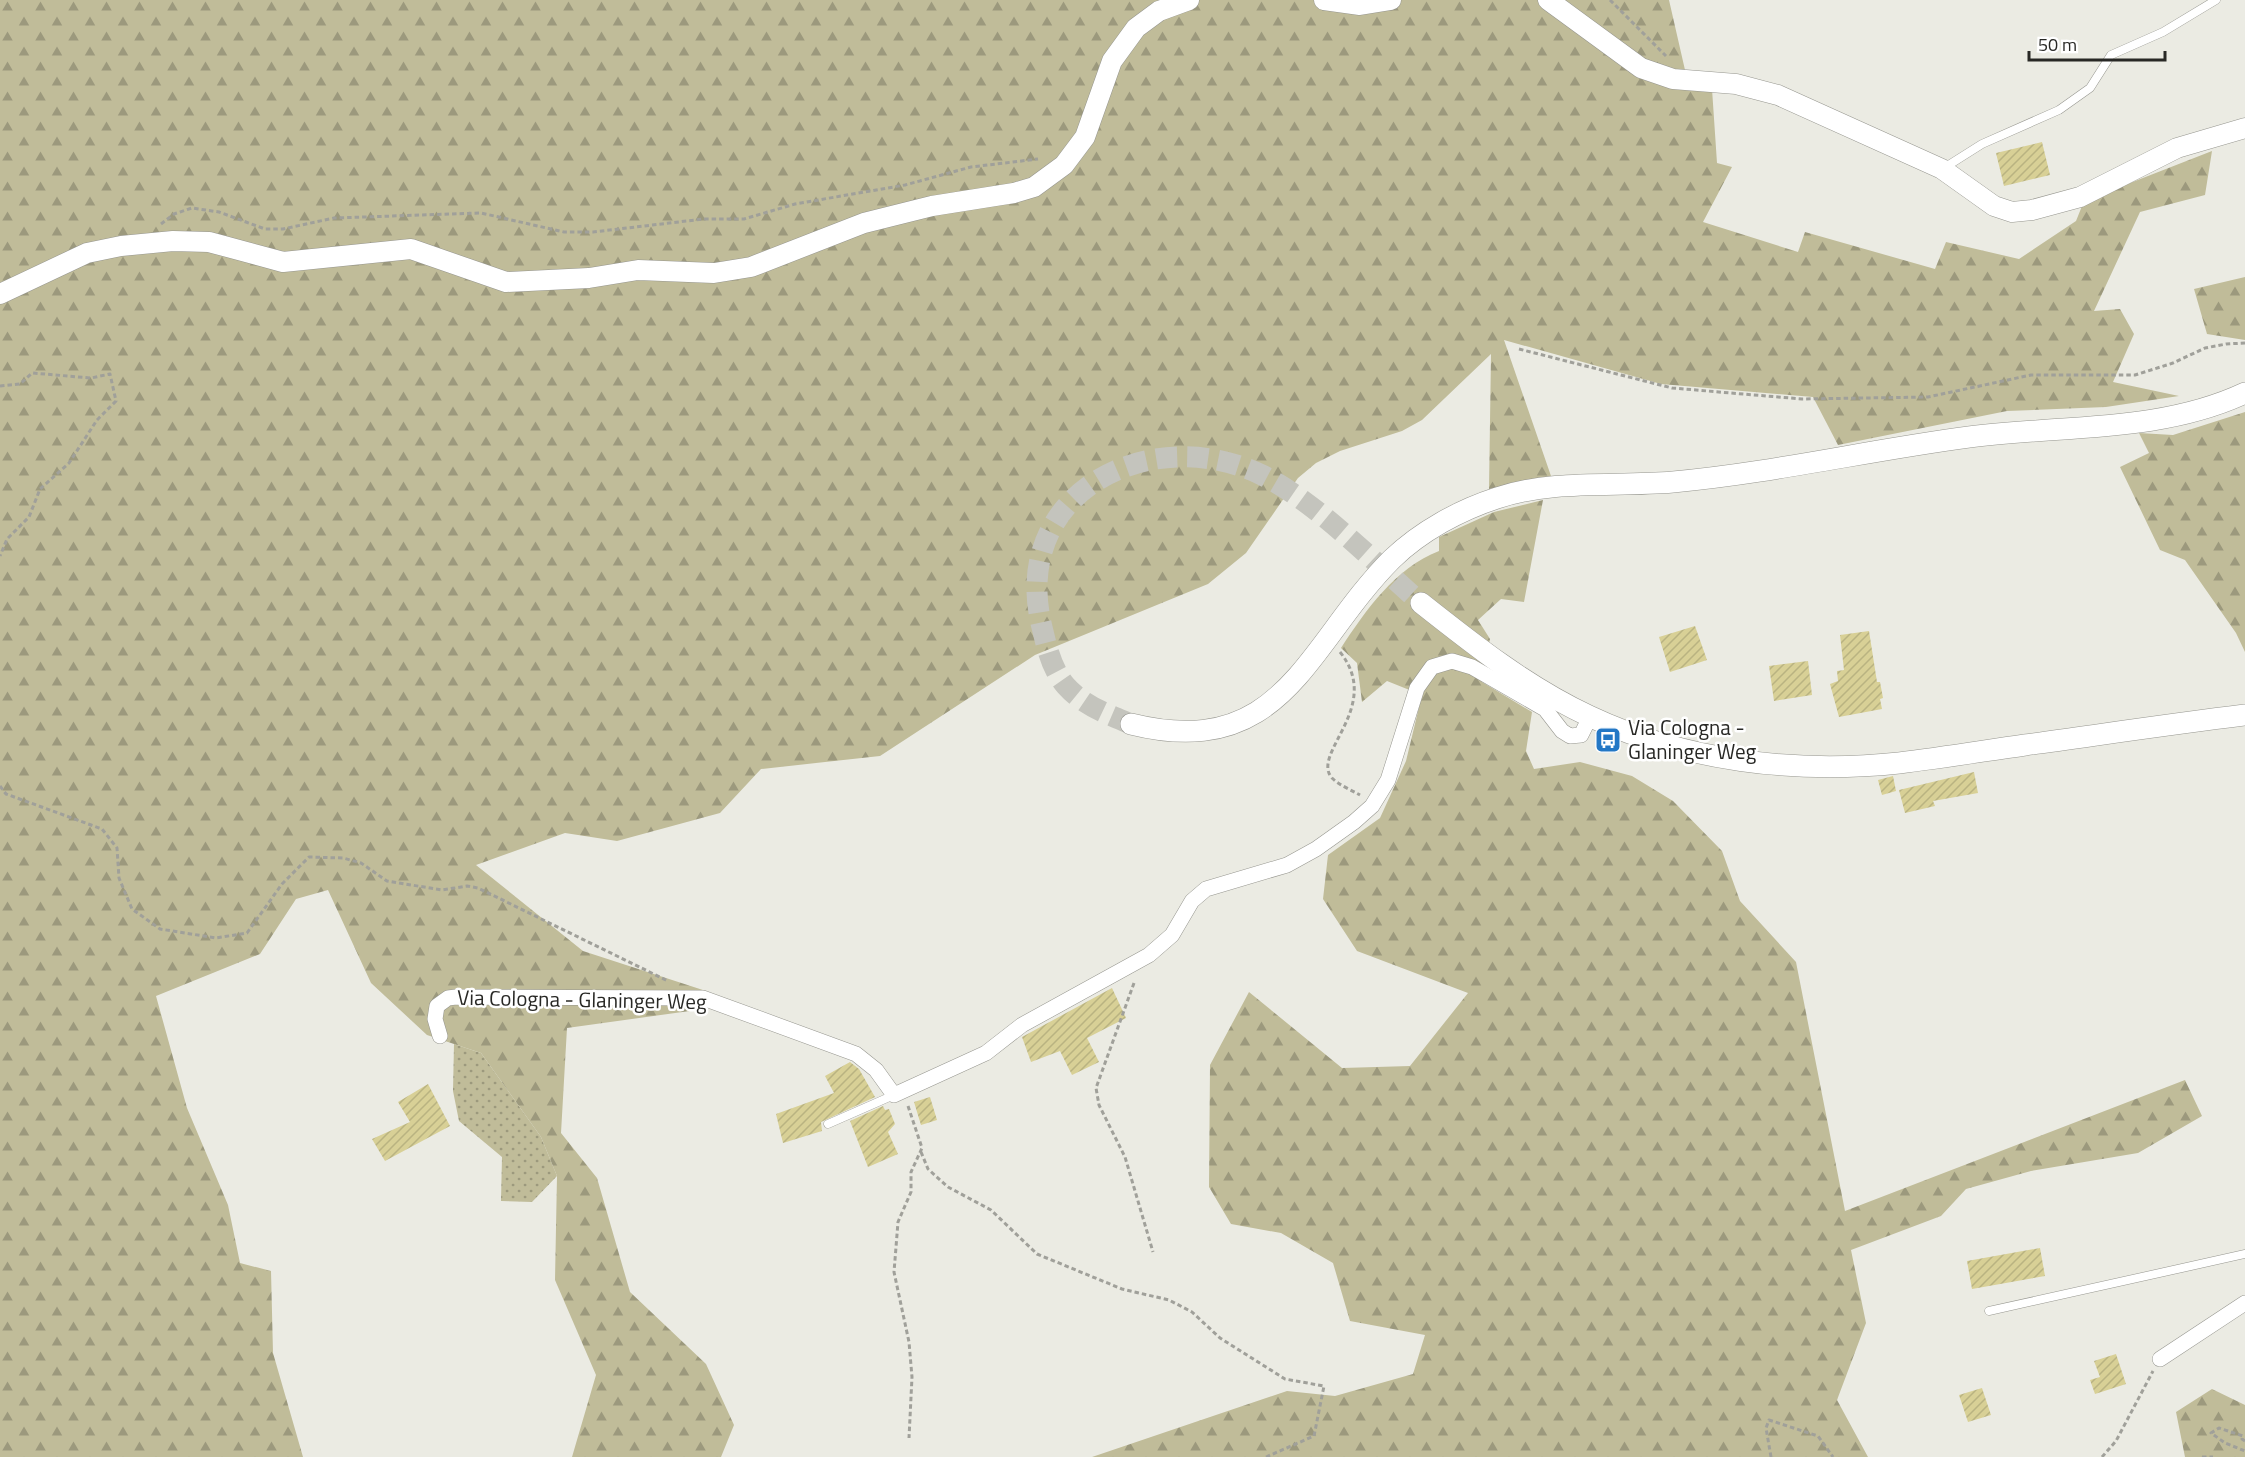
<svg xmlns="http://www.w3.org/2000/svg" width="2245" height="1457" font-family="'Titillium Web',sans-serif">
<style>
.grass{fill:url(#grass-dots)}
.forest{fill:url(#forest-firs)}
.building{fill:url(#building-hatch)}
.lines{fill:none;stroke-linecap:round;stroke-linejoin:round}
.secondary-tunnel{stroke:#c4c4bd;stroke-width:21;stroke-dasharray:21 10;stroke-linecap:butt}
.service-casing{stroke:#96968f;stroke-width:9}
.minor-casing{stroke:#96968f;stroke-width:16}
.tertiary-casing{stroke:#96968f;stroke-width:21}
.secondary-casing{stroke:#96968f;stroke-width:22}
.path{stroke:#a0a09a;stroke-width:3;stroke-dasharray:4.5 3;stroke-linecap:butt}
.service{stroke:#fff;stroke-width:8}
.minor{stroke:#fff;stroke-width:15}
.tertiary{stroke:#fff;stroke-width:20}
.secondary{stroke:#fff;stroke-width:21}
.labels{text-anchor:middle;stroke-width:5;stroke-linejoin:round;paint-order:stroke}
.poi-label{font-size:21px;fill:#282825;stroke:#fff;text-anchor:start}
.street-label{font-size:21px;fill:#282825;stroke:#fff}
</style>
<defs>
<pattern id="grass-dots" width="8" height="8" patternUnits="userSpaceOnUse" patternTransform="scale(1.5)"><rect width="8" height="8" fill="#c0bc99"/><path d="M2 2h.1M6 6h.1" fill="none" stroke="#9c997d" stroke-width="1.8" stroke-linecap="round"/></pattern>
<pattern id="forest-firs" width="22" height="20" patternUnits="userSpaceOnUse" patternTransform="scale(1.5)"><rect width="22" height="20" fill="#c0bc99"/><path d="M5 1l3.5 6h-7zM16 11l3.5 6h-7z" fill="#9c997d"/></pattern>
<pattern id="building-hatch" width="6" height="6" patternUnits="userSpaceOnUse" patternTransform="scale(1.5)"><rect width="6" height="6" fill="#d8d096"/><path d="M-1 1l2-2M0 6l6-6M5 7l2-2" fill="none" stroke="#b9b381"/></pattern>
</defs>
<rect width="100%" height="100%" fill="#ebebe3"/>
<path class="grass" d="M454 1044 481 1053 541 1137 557 1176 532 1202 501 1201 502 1157 459 1121 453 1091Z"/>
<path class="forest" d="M0 0H1669L1685 70 1711 74 1717 163 1732 167 1703 222 1798 252 1805 232 1935 269 1946 242 2019 259 2076 221 2084 201 2212 151 2205 195 2140 212 2094 311 2120 309 2134 334 2113 382 2179 396 2106 407 2007 411 1838 445 1813 397 1661 384 1504 340 1551 476 1489 489 1491 354 1422 420 1402 431 1340 451 1316 463 1298 478 1246 553 1208 584 1035 655 880 756 761 769 720 813 617 841 565 833 476 865 583 951 706 991 704 1009 567 1028 561 1133 597 1178 630 1292 706 1364 734 1425 721 1457H572L596 1375 555 1280 557 1176 541 1137 481 1053 427 1035 371 983 328 890 296 899 260 954 156 996 187 1108 228 1205 240 1263 271 1271 273 1353 303 1457H0Z
M2245 277V340L2207 334 2194 289Z
M2245 412V652L2236 633 2185 560 2160 550 2120 467 2149 453 2139 433 2173 435Z
M1543 500 1524 602 1501 599 1478 620 1490 639 1482 682 1532 712 1526 751 1534 769 1580 762 1632 776 1673 801 1722 851 1740 901 1796 962 1845 1211 2185 1080 2202 1116 2138 1153 2031 1171 1966 1189 1941 1216 1851 1250 1866 1323 1837 1400 1868 1457H1092L1287 1391 1335 1396 1413 1374 1425 1335 1350 1321 1333 1263 1281 1233 1231 1224 1209 1187 1210 1065 1249 992 1342 1068 1410 1066 1468 993 1357 951 1323 899 1328 855 1380 818 1406 761 1422 695 1387 681 1362 702 1357 663 1341 648C1366 610 1395 568 1439 551V537L1494 512Z
M2212 1389 2245 1405V1457H2185L2176 1412Z"/>
<path class="building" d="M2042 142 2050 175 2004 186 1996 153Z
M1695 626 1707 660 1670 672 1659 637Z
M1869 631 1877 682H1880L1883 698 1880 699 1882 709 1839 717 1830 684 1838 681 1837 671 1844 670 1840 635Z
M1808 661 1812 695 1774 701 1769 666Z
M1974 772 1978 793 1933 801 1935 806 1905 813 1899 790Z
M1893 776 1896 791 1882 795 1878 780Z
M1112 988 1126 1018 1087 1038 1099 1062 1072 1075 1060 1051 1031 1062 1022 1037Z
M850 1062 859 1069 875 1097 821 1122 822 1131 783 1143 776 1114 834 1093 825 1076Z
M428 1084 450 1126 385 1161 372 1139 410 1122 398 1102Z
M930 1097 937 1120 921 1125 914 1102Z
M883 1106 885 1110 889 1109 895 1124 888 1132 898 1154 868 1167 850 1121Z
M2040 1248 2045 1276 1972 1289 1967 1261Z
M2116 1354 2126 1384 2095 1394 2090 1380 2100 1377 2094 1361Z
M1982 1388 1991 1415 1968 1422 1959 1395Z"/>
<g class="lines">
<path class="secondary-tunnel" d="M1131 724C1107 714 1084 706 1066 686 1051 669 1046 644 1041 623 1011 489 1154 422 1262 475 1315 501 1375 563 1421 603"/>
<g class="service-casing">
<path id="service" d="M1944 168 1982 144 2059 110 2090 88 2111 55 2163 32 2216 0
M828 1124 894 1095
M1989 1311 2245 1254"/>
</g>
<g class="minor-casing">
<path id="minor" d="M440 1036 435 1019 437 1006 448 998 456 997 703 998 856 1054 876 1070 894 1095 986 1053 1022 1025 1149 955 1172 935 1192 901 1206 889 1287 865 1316 849 1354 822 1372 806 1388 780 1417 688 1432 667 1452 661 1472 667 1545 709 1562 731 1570 736 1581 735 1590 717
M2160 1359 2245 1303"/>
</g>
<g class="tertiary-casing">
<path id="tertiary" d="M1324 0 1360 5 1391 0
M1548 0 1641 68 1673 79 1736 84 1778 95 1942 169 1994 206 2012 212 2032 210 2080 197 2177 148 2245 128
M0 294 87 253 121 246 173 241 209 242 283 262 411 249 506 282 589 278 638 270 714 273 751 267 864 223 932 206 1014 193 1034 187 1064 165 1085 137 1112 61 1136 28 1159 11 1189 0"/>
</g>
<g class="secondary-casing">
<path id="secondary" d="M1421 603C1474 645 1527 687 1589 716 1684 761 1796 774 1899 763 1941 758 1983 751 2025 745 2098 735 2172 724 2245 715
M1131 724C1284 762 1306 645 1392 559 1421 531 1460 510 1497 498 1554 479 1614 487 1673 482 1772 473 1870 450 1969 437 2060 425 2160 433 2245 393"/>
</g>
<path class="path" d="M1610 0 1666 56
M161 224 174 214 192 208 219 212 265 229H283L334 218 481 213 564 232H593L704 219H744L795 204 905 185 971 167 1038 159
M1519 349 1672 388 1802 399 1928 397 2031 375H2135L2173 363 2205 348 2226 344 2245 343
M0 386 20 384 32 373 91 378 110 374 116 401 97 420 69 463 40 489 29 517 7 539 0 556
M1340 652C1384 707 1310 753 1332 778 1339 785 1351 790 1360 795
M0 786 6 794 102 829 117 848 119 878 132 909 160 929 216 938 247 933 282 884 309 857 343 858 361 863 387 881 442 890 467 886 478 888 668 981
M1134 983 1096 1088 1099 1105 1125 1157 1153 1252
M908 1106 922 1148 911 1172V1192L898 1222 894 1272 909 1342 912 1377 909 1438
M921 1152 928 1169 948 1187 991 1210 1037 1254 1122 1289 1169 1300 1192 1312 1220 1338 1285 1379 1324 1386 1314 1436 1266 1457
M2245 1441 2242 1439 2243 1436 2219 1428 2211 1433 2225 1443 2245 1451
M1771 1457 1766 1428 1769 1420 1818 1436 1833 1457
M2102 1457 2116 1441 2153 1371
M2202 1457H2213"/>
<use href="#service" class="service"/>
<use href="#minor" class="minor"/>
<use href="#tertiary" class="tertiary"/>
<use href="#secondary" class="secondary"/>
</g>
<defs>
<g id="bus-square" transform="scale(1.35)"><rect x="-9" y="-9" width="18" height="18" rx="4" fill="#2377c5" stroke="#fff"/><path d="M-5-6H5V4H4V6H2V4H-2V6H-4V4H-5ZM-3.5-4V0h7V-4ZM-3.5 1.2v1.5H-2V1.2ZM2 1.2v1.5H3.5V1.2Z" fill="#fff"/></g>
</defs>
<g fill-rule="evenodd">
<use href="#bus-square" x="1608" y="740"/>
</g>
<g class="labels">
<g class="poi-label">
<text x="1628" y="735">Via Cologna -<tspan x="1628" dy="24">Glaninger Weg</tspan></text>
</g>
<g class="street-label">
<text transform="translate(582 1000) rotate(1)" y="7">Via Cologna - Glaninger Weg</text>
</g>
</g>
<path d="M2029 51v9h136v-9" fill="none" stroke="#282825" stroke-width="3"/>
<text x="2038" y="51" font-size="18" fill="#282825" stroke="#ffffff" stroke-width="4.5" paint-order="stroke">50 m</text>
</svg>
